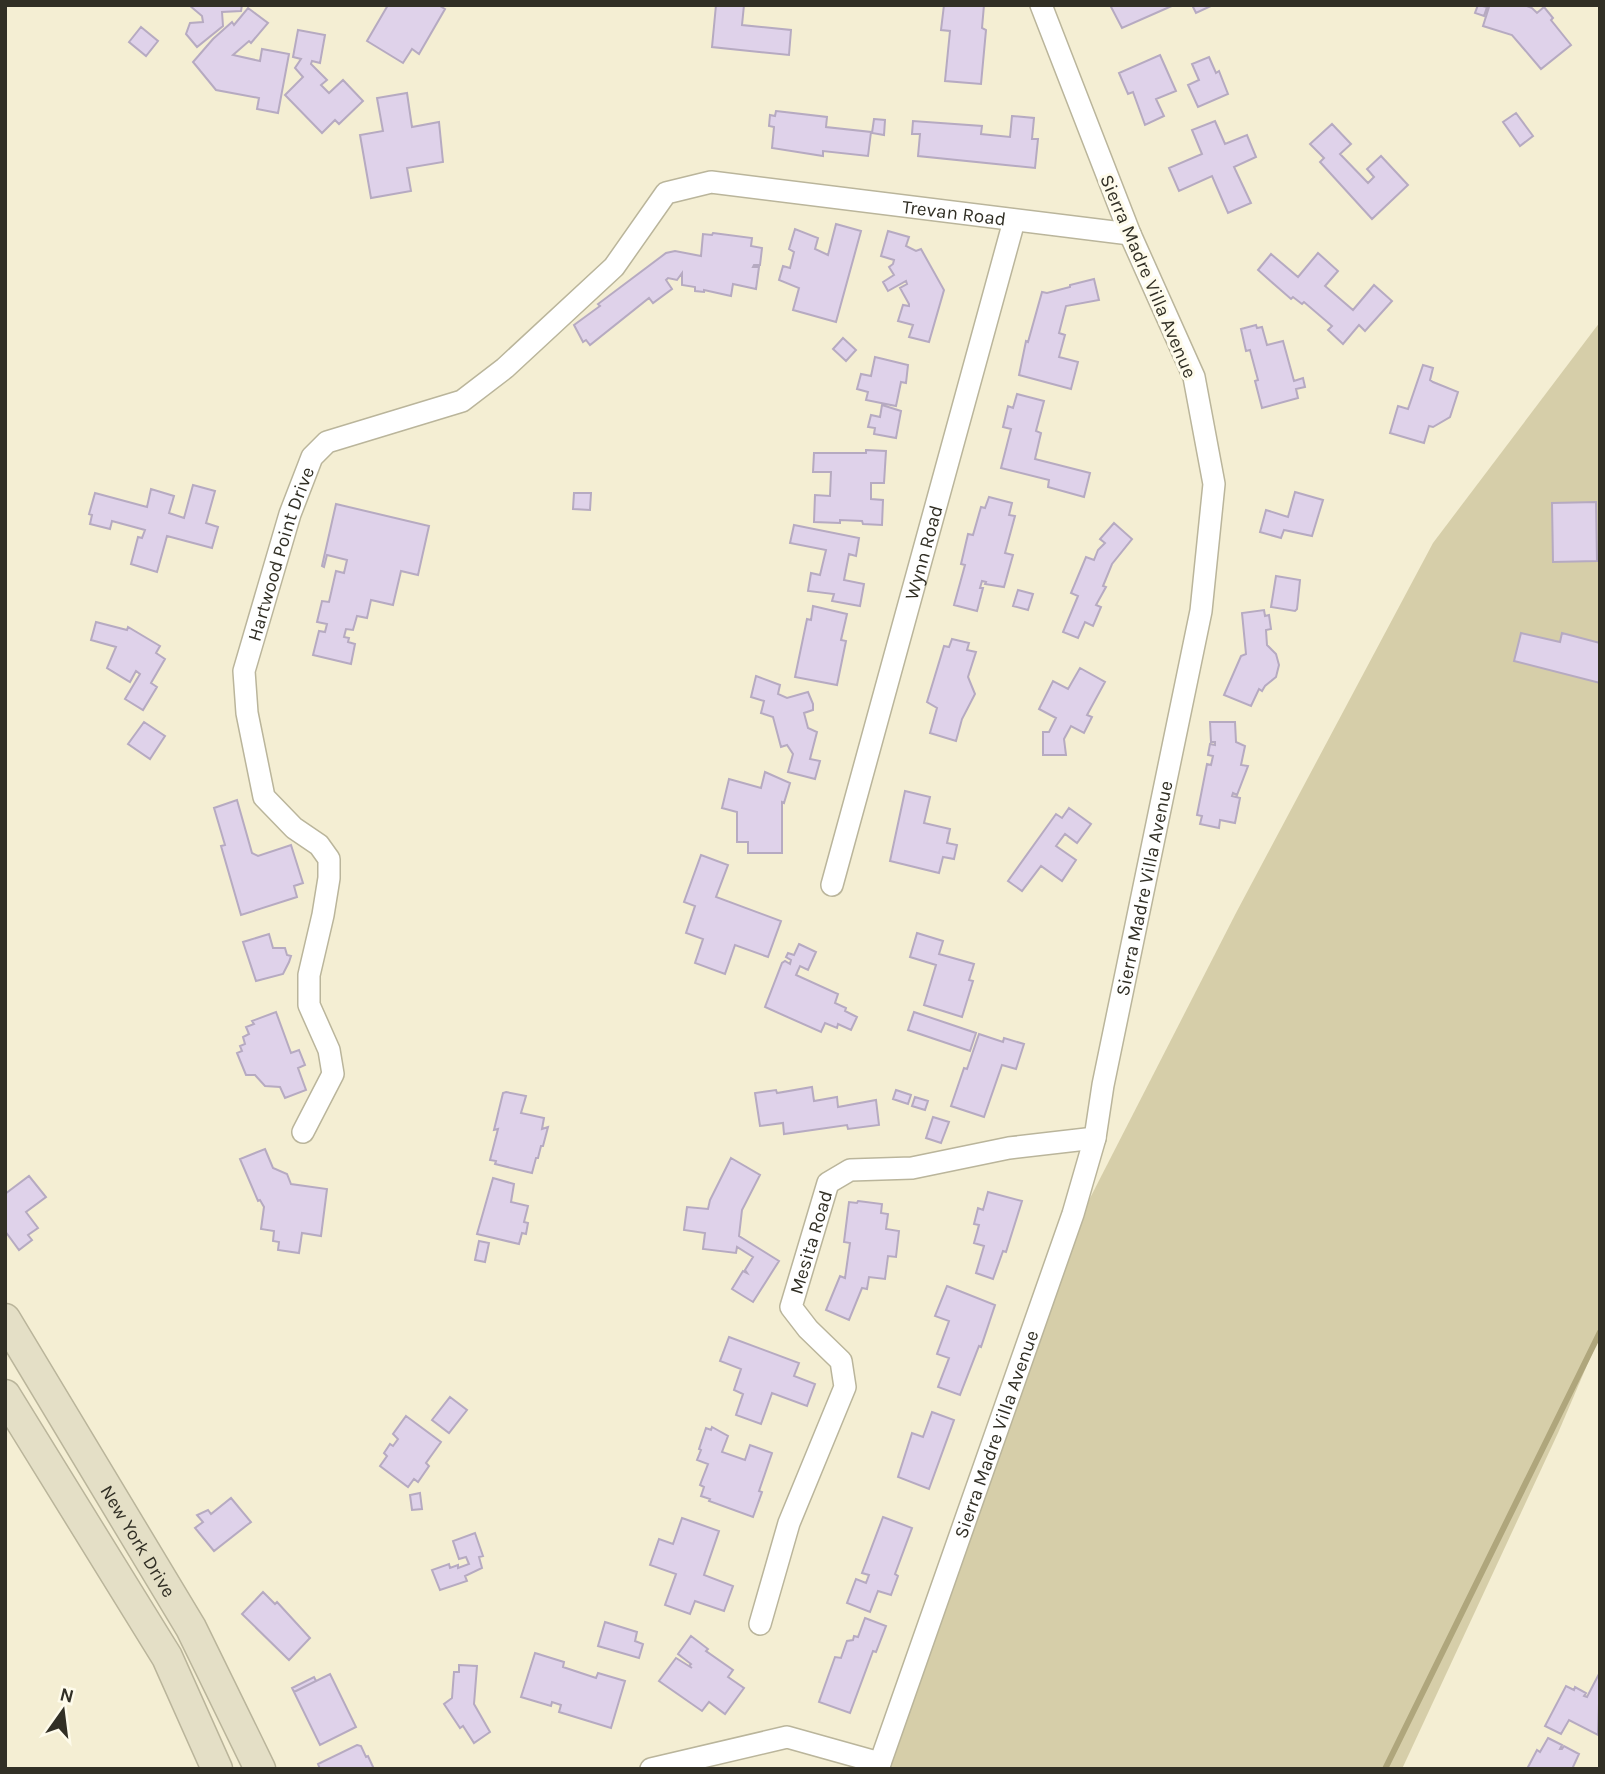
<svg xmlns="http://www.w3.org/2000/svg" width="1605" height="1774" font-family="Karla,sans-serif">
<style>
.green{fill:#d6cea9}
.lines{fill:none;stroke-linecap:round;stroke-linejoin:round}
.stream{stroke:#afa67c;stroke-width:6}
.building{fill:#dfd2ea;stroke:#b6aac1;stroke-width:2}
.minor-casing{stroke:#bab59b;stroke-width:24}
.secondary-casing{stroke:#bab59b;stroke-width:33}
.minor{stroke:#fff;stroke-width:21}
.secondary{stroke:#e4dfc6;stroke-width:30}
.labels{text-anchor:middle;stroke-width:6;stroke-linejoin:round;paint-order:stroke}
.street-label{font-size:19px;fill:#312f25;stroke:#fefbeb}
</style>
<rect width="100%" height="100%" fill="#f4eed3"/>
<path class="green" d="M1600 322V1335L1558 1433 1402 1769H879L1087 1204 1237 911 1433 543Z"/>
<g class="lines">
<path class="stream" d="M1385 1769 1600 1332"/>
</g>
<path class="building" d="M189 5H242L241 11 222 12 223 26 197 47 186 34 190 23 203 22 202 16Z
M388 5H438L445 9 419 54 412 49 403 63 367 41Z
M716 5H744L742 25 791 30 789 55 712 47Z
M944 5H984L982 28 986 30 981 84 945 81 950 31 941 30Z
M1110 5H1174L1122 28Z
M1192 5H1213L1196 13Z
M1478 5 1487 7 1484 16 1475 13Z
M1485 5H1524L1532 8 1537 13 1544 7 1553 18 1551 20 1571 45 1541 69 1512 35 1483 26 1489 7Z
M248 8 268 23 251 43 249 41 233 55 260 61 262 49 289 54 278 113 257 109 259 98 216 90 193 62 213 39 232 22 234 25Z
M141 27 158 41 146 56 129 42Z
M298 30 325 35 320 63 312 61 311 64 327 80 321 85 329 93 343 80 363 101 339 124 335 120 322 133 285 95 303 77 295 68 301 59 293 57Z
M1160 55 1176 91 1156 99 1164 116 1145 125 1133 92 1128 94 1119 73Z
M1209 57 1216 73 1219 71 1228 94 1198 107 1188 85 1199 80 1192 64Z
M407 93 412 127 439 122 443 162 407 168 411 191 371 198 360 135 383 131 377 98Z
M776 111 827 117 826 127 871 132 868 156 823 151V156L772 148 774 127 769 126 770 115 775 116Z
M1516 113 1533 136 1520 146 1503 122Z
M1012 116 1034 118 1032 139H1038L1035 168 918 156 920 134H912L913 121 982 126 981 134 1010 137Z
M874 119 885 120 884 135 872 133Z
M1215 121 1225 144 1247 135 1256 157 1234 167 1251 203 1228 213 1212 176 1179 191 1169 168 1202 154 1192 130Z
M1332 124 1351 144 1340 154 1368 183 1374 177 1367 169 1381 156 1408 185 1372 219 1320 162 1324 158 1310 144Z
M836 224 861 231 836 322 793 310 799 288 779 280 783 266 790 268 794 252 789 249 795 229 818 238 815 249 828 255Z
M888 231 909 237 906 246 916 251 921 249 944 290 929 342 909 337 913 325 898 321 903 305 909 306V304L900 288 907 284 906 281 888 291 883 282 894 275 889 267 893 264 894 260 881 256Z
M713 233 752 238 751 246 762 248 760 265H754L753 267H759L756 289 733 284 731 296 704 290V292L695 291V287L682 285V273L677 280 668 278 666 280 672 289 653 303 649 298 590 345 586 340 583 342 574 325 600 306 598 304 666 253 675 251 701 256 703 234 712 235Z
M1318 253 1338 271 1325 286 1353 310 1374 285 1392 301 1365 331 1359 325 1343 344 1328 330 1332 326 1304 302 1302 304 1293 297 1291 299 1258 270 1271 254 1298 277Z
M1094 279 1099 300 1066 306 1059 333 1065 335 1059 357 1078 362 1071 389 1019 375 1026 341 1028 342 1042 292 1047 293 1070 287V285Z
M1256 325 1257 328 1262 327 1267 345 1283 341 1294 381 1303 378 1305 387 1296 389 1298 398 1262 408 1255 381 1258 380 1250 350 1246 351 1241 329Z
M843 338 856 350 846 361 833 349Z
M875 357 908 365 906 383 901 382 896 406 866 400 868 392 857 389 861 374 871 376Z
M1423 365 1433 368 1430 380 1433 382 1458 392 1450 417 1433 427 1429 426 1424 443 1390 433 1398 406 1408 409Z
M1017 394 1044 401 1036 431 1041 433 1035 459 1090 473 1084 497 1048 487 1049 480 1001 468 1011 429 1003 427 1008 406 1013 408Z
M882 405 901 411 896 438 874 434 875 428 868 427 871 415 880 417Z
M866 450 886 451 884 483H871V499L883 500 882 525 863 524 862 521 840 520V523L814 522 815 495 830 496 831 472H813L814 453H866Z
M193 485 215 491 206 523 218 527 212 548 167 536 157 572 131 564 138 537 142 538 145 530 112 521 110 529 90 524 92 515 89 514 95 493 147 507 151 489 174 496 169 513 184 518Z
M1295 492 1323 500 1312 536 1284 530 1281 538 1260 532 1266 510 1288 517Z
M574 493H591L590 510 573 509Z
M989 497 1012 503 1009 515 1015 516 1005 553 1013 555 1004 587 985 584 986 582 982 581 980 588H983L977 611 954 605 965 565 961 564 968 534 973 535 981 507 985 508Z
M1596 502 1597 561 1553 562 1552 503Z
M336 504 429 526 418 575 401 571 393 605 371 600 367 618 357 616 353 630 346 629 344 637 349 638 348 642 355 644 351 664 313 655 319 631 325 632 327 624 317 622 322 601 329 602 336 571 344 573 347 560 327 555 324 567 322 566Z
M1114 523 1132 539 1112 564 1103 586 1106 587 1096 605 1101 607 1093 626 1085 622 1078 638 1063 632 1078 596 1071 593 1086 557 1094 560 1098 550 1105 543 1100 539Z
M794 525 859 538 856 556 849 554 844 580 864 584 860 606 832 601 834 594 808 591 811 573 820 575 826 550 790 543Z
M1276 576 1300 580 1297 609 1295 611 1271 607Z
M1018 590 1033 594 1028 610 1013 606Z
M813 606 847 614 841 640 846 641 837 685 795 677 807 619 811 620Z
M1264 610 1265 616 1269 615 1271 629 1266 630 1267 645 1276 654 1279 665 1276 677 1265 686 1262 691 1259 689 1251 706 1224 695 1241 656 1246 654 1242 613Z
M96 622 127 630 128 627 160 646 156 653 165 659 151 683 157 687 143 710 125 699 140 674 136 671 130 682 107 668 116 647 91 640Z
M1521 633 1560 642 1562 633 1600 643V683L1514 661Z
M952 639 969 643 967 650 976 652 968 677 975 694 962 719 956 741 930 733 937 708 927 702 944 646 949 647Z
M1080 668 1105 682 1087 715 1092 717 1084 733 1071 726 1064 739 1066 755H1043V732H1049L1056 718 1039 709 1053 681 1068 689Z
M756 676 780 685 778 694 787 698 808 692 813 704V710L804 713 808 728 817 732 810 759 820 761 815 779 788 772 793 754 787 745 781 747 773 717 761 713 764 701 751 697Z
M144 722 165 736 150 759 128 744Z
M1210 722H1235L1236 742 1245 746 1241 765 1248 766 1237 795 1233 793 1232 796 1240 798 1235 823 1220 820 1219 828 1200 824 1202 816 1197 815 1207 764 1211 765 1213 756 1208 755 1210 744 1215 745V742H1211Z
M765 772 790 783 784 803 782 802V853H748V842H737V812L722 808 729 779 761 788Z
M905 791 930 797 924 823 950 829 947 843 957 845 954 859 943 857 939 873 890 861Z
M237 800 252 853 258 856 291 845 303 883 294 886 297 897 241 915 221 846 225 845 214 808Z
M1069 808 1091 824 1077 843 1065 834 1056 846 1076 860 1062 881 1041 866 1022 891 1008 881 1056 814 1062 818Z
M701 855 728 865 716 897 781 921 768 957 735 945 725 974 695 963 703 939 686 933 695 906 684 902Z
M917 933 943 941 939 954 974 964 969 980 973 981 962 1017 924 1005 936 965 910 957Z
M269 934 273 948H285L287 955 291 956 289 962 283 974 256 981 243 942Z
M799 944 816 952 808 970 800 966 796 975 838 994 835 1003 846 1008 845 1011 857 1017 851 1030 838 1024 837 1028 825 1023 821 1032 765 1007 782 963 785 961 790 964 791 960 786 957 788 953 794 955Z
M276 1012 291 1053 299 1050 305 1065 298 1068 306 1090 285 1098 280 1087 265 1086 255 1075H246L237 1053 242 1051 240 1046 245 1044 243 1037 249 1034 246 1027 254 1024 252 1021Z
M914 1012 976 1033 970 1051 908 1030Z
M979 1034 1003 1042 1004 1038 1024 1044 1016 1069 1002 1065 984 1117 951 1106 964 1068 967 1069Z
M812 1087 814 1101 837 1097 838 1107 876 1100 879 1125 848 1129 847 1125 784 1134 783 1123 760 1126 755 1093 776 1090 777 1093Z
M896 1090 911 1095 908 1104 893 1099Z
M506 1092 526 1096 521 1113 544 1118 542 1129 548 1127 543 1146H541L538 1158H536L532 1173 495 1164 496 1161 490 1160 498 1129 494 1130 503 1093Z
M915 1097 928 1101 925 1110 912 1106Z
M933 1117 949 1122 941 1143 926 1138Z
M265 1149 273 1168 287 1174 291 1184 327 1189 321 1236 302 1233 299 1253 278 1250 279 1242 273 1241 274 1231 261 1229 264 1207 260 1200 258 1201 240 1159Z
M731 1158 760 1175 742 1210 739 1236 779 1261 753 1302 732 1289 743 1271 747 1273 745 1270 753 1257 737 1247 736 1253 703 1249 705 1233 684 1230 687 1207 708 1209 710 1200Z
M29 1176 46 1197 26 1212 38 1228 28 1235 32 1240 19 1250 5 1231V1194Z
M493 1178 514 1184 511 1202 528 1206 524 1222 528 1223 526 1234 522 1233 519 1244 477 1234Z
M988 1192 1022 1201 1006 1252 1003 1251 993 1279 976 1273 984 1246 974 1243 979 1225 974 1224 978 1208 983 1210Z
M858 1201 882 1204 881 1213 888 1214 886 1229 899 1231 896 1257 888 1256 885 1279 869 1277 867 1289 862 1288 849 1320 826 1310 840 1276 845 1278 850 1243 844 1242 849 1202 857 1203Z
M479 1241 489 1243 485 1262 475 1260Z
M947 1286 995 1305 981 1347 979 1346 960 1395 938 1387 949 1358 937 1354 949 1321 935 1316Z
M729 1337 799 1363 794 1376 815 1384 807 1406 772 1393 761 1424 736 1415 743 1394 734 1390 741 1369 720 1361Z
M450 1397 467 1410 449 1433 432 1420Z
M932 1412 954 1420 929 1489 898 1477 912 1433 923 1437Z
M406 1416 441 1442 426 1463 429 1466 418 1482 414 1479 408 1487 380 1466 387 1456 384 1453 390 1444 393 1446 398 1439 393 1434Z
M712 1427 728 1436 722 1452 745 1460 750 1445 772 1453 759 1491 762 1492 753 1517 709 1501 710 1499 701 1496 704 1487 700 1485 708 1464 697 1460 701 1450 699 1449 706 1428 711 1430Z
M420 1493 422 1509 412 1510 410 1495Z
M231 1498 251 1522 214 1551 195 1528 203 1522 197 1515 208 1510 211 1514Z
M883 1517 912 1528 895 1574 898 1576 891 1595 878 1591 870 1612 847 1603 856 1579 866 1583 869 1575 862 1573Z
M682 1518 719 1531 704 1575 733 1586 724 1611 695 1601 690 1614 665 1605 676 1574 650 1565 659 1539 673 1544Z
M475 1533 483 1556 479 1557 482 1568 465 1576 467 1581 440 1590 432 1570 449 1564 450 1568 458 1565V1568L469 1564 466 1557 459 1559 453 1541Z
M263 1592 275 1604 277 1602 310 1638 289 1660 242 1614Z
M865 1618 886 1626 876 1652 873 1651 850 1713 819 1702 835 1657 841 1658 847 1641 853 1640 854 1636 858 1637Z
M605 1622 637 1632 635 1641 643 1644 639 1658 598 1646Z
M691 1636 708 1649 706 1651 733 1670 728 1677 744 1688 725 1714 709 1702 702 1711 659 1681 676 1658 692 1668 689 1666 691 1664 678 1654Z
M535 1653 564 1662 563 1667 596 1678 598 1673 625 1681 611 1728 559 1712 561 1705 552 1702 551 1706 521 1697Z
M459 1665 477 1666 474 1704 490 1732 474 1743 463 1726 460 1728 444 1704 452 1698 454 1672H459Z
M1600 1672 1598 1735 1569 1720 1561 1734 1545 1726 1566 1686 1574 1690 1575 1687 1586 1693 1584 1696 1587 1697Z
M330 1674 356 1727 320 1745 294 1692Z
M314 1677 316 1681 294 1692 292 1688Z
M1548 1738 1562 1745 1560 1749H1562L1564 1746 1579 1754 1573 1767 1575 1769H1527L1537 1750 1540 1752Z
M357 1745 361 1746 366 1757 368 1756 374 1769H320L318 1764Z"/>
<g class="lines">
<g class="minor-casing">
<g id="minor">
<path id="s1" d="M832 885 1014 221"/>
<path id="s2" d="M303 1132 333 1074 329 1050 309 1005V975L323 915 329 878V859L319 845 294 828 264 797 247 713 244 671 290 514 312 457 327 442 462 401 505 368 614 267 666 193 711 182 1130 234"/>
<path id="s3" d="M760 1624 789 1523 845 1387 841 1361 808 1329 791 1307 828 1183 850 1170 912 1168 1009 1148 1095 1138"/>
<path d="M651 1769 787 1737 880 1763"/>
<path id="s4" d="M878 1769 1073 1214 1095 1138 1103 1085 1201 611 1214 484 1194 377 1130 234 1041 5"/>
</g>
</g>
<g class="secondary-casing">
<g id="secondary">
<path id="s5" d="M5 1319 191 1628 260 1769"/>
<path d="M5 1395 167 1657 217 1769"/>
</g>
</g>
<use href="#minor" class="minor"/>
<use href="#secondary" class="secondary"/>
</g>
<g class="labels">
<g class="street-label">
<text dy="7" stroke="none"><textPath href="#s2" startOffset="1477">Trevan Road</textPath></text>
<text transform="translate(1149 276) rotate(67)" y="7">Sierra Madre Villa Avenue</text>
<text dy="7" stroke="none"><textPath href="#s2" startOffset="628">Hartwood Point Drive</textPath></text>
<text dy="7" stroke="none"><textPath href="#s1" startOffset="345">Wynn Road</textPath></text>
<text dy="7" stroke="none"><textPath href="#s4" startOffset="922">Sierra Madre Villa Avenue</textPath></text>
<text dy="7" stroke="none"><textPath href="#s3" startOffset="420">Mesita Road</textPath></text>
<text dy="7" stroke="none"><textPath href="#s4" startOffset="355">Sierra Madre Villa Avenue</textPath></text>
<text dy="7" stroke="none"><textPath href="#s5" startOffset="259">New York Drive</textPath></text>
</g>
</g>
<rect width="1605" height="1774" fill="none" stroke="#312f25" stroke-width="14"/>
<g transform="translate(63 1711) rotate(14)" stroke="#fefbeb" stroke-width="5" paint-order="stroke">
<path d="M0-5L12 26L0 18L-12 26Z" fill="#312f25"/>
<text y="-10" font-size="19" font-weight="bold" text-anchor="middle" fill="#312f25">N</text>
</g>
</svg>
